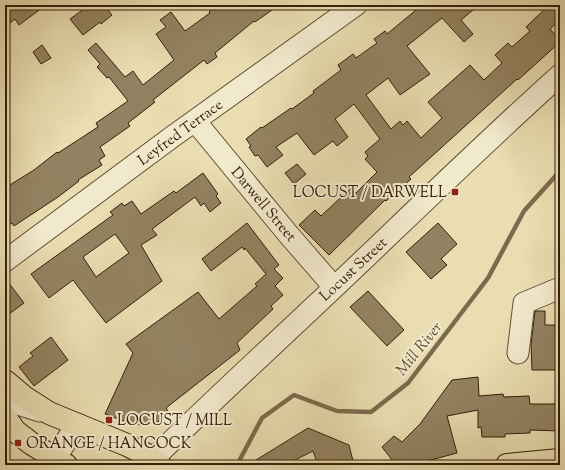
<svg xmlns="http://www.w3.org/2000/svg" width="565" height="470" font-family="'Sorts Mill Goudy',serif">
<style>
.lines{fill:none;stroke-linecap:round;stroke-linejoin:round}
.stream{stroke:#7c6b4c;stroke-width:4.5}
.building{fill:#938261;stroke:#35200a;fill-rule:evenodd}
.minor-casing{stroke:#624f34;stroke-width:23}
.major-casing{stroke:#35200a;stroke-width:24}
.minor{stroke:#f1e9cc;stroke-width:21}
.major{stroke:#e9ddb1;stroke-width:22}
.poi-dot{fill:#8f2418;stroke:#f1e9cc;stroke-width:1.5}
.labels{text-anchor:middle;stroke-width:4;stroke-linejoin:round;paint-order:stroke}
.street-label{font-size:15px;fill:#35200a;stroke:#f1e9cc}
.poi-label{font-size:15px;fill:#35200a;stroke:#f1e9cc;text-anchor:start}
.water-label{font-size:16px;font-style:italic;fill:#5f4c30;stroke:#f1e9cc}
</style>
<rect width="100%" height="100%" fill="#e9ddb1"/>
<filter id="stains"><feTurbulence type="fractalNoise" baseFrequency=".005" numOctaves="4"/><feColorMatrix values="0 0 0 0 .2 0 0 0 0 .09 0 0 0 0 .02 0 0 0 .5 -.17"/></filter>
<radialGradient id="worn" r=".72"><stop offset=".6" stop-color="#630" stop-opacity="0"/><stop offset="1" stop-color="#630" stop-opacity=".3"/></radialGradient>
<g class="lines">
<path class="stream" d="M237 465 262 418 294 395 337 411 371 412 408 383 488 278 524 211 560 171"/>
</g>
<path class="building" d="M5 5H46L19 25 15 19 5 27Z
M97 5H104L112 15 101 24 100 22 83 35 70 19 88 6 91 10Z
M217 5H279L255 22 254 21 215 53 217 57 207 64 204 60 153 100 155 102 128 123 130 126 100 147 105 156 99 160 102 165 78 180 79 181 58 197 14 226 12 223 5 227V188L34 170 57 152 58 153 98 127 96 123 128 101 109 77 107 78 97 67 100 64 88 50 96 43 125 77 133 71 143 85 174 60 156 34 166 27 160 20 171 12 185 31 210 13 209 12Z
M422 5H479L461 20 473 34 464 42 442 18 407 46 430 74 400 95 388 78 366 95 391 129 400 121 403 125 407 121 421 138 442 118 428 102 470 65 484 80 502 63 495 55 508 43 512 47 530 31 526 27 549 5H560V20L550 29 560 40V42L518 80 517 79 409 177 411 179 386 201 385 200 329 255 299 225 315 210 321 216 351 188 356 193 377 172 365 159 368 156 365 152 380 139 354 104 335 119 348 137 337 146 333 141 314 155 297 133 276 147 283 155 267 167 258 155 255 156 249 147 251 146 246 139 261 127 262 128 291 108 292 109 314 93 313 91 341 70 338 65 353 54 356 58 377 43 374 39 385 31 387 34Z
M42 45 51 58 41 64 33 52Z
M297 164 306 174 294 184 285 173Z
M203 173 218 194 216 196 221 203 210 212 204 203 201 206 195 197 152 229 157 235 141 245 162 281 106 323 73 280 49 298 31 274 113 215 110 212 122 203 124 206 132 201 141 214 174 191 176 193ZM115 234 129 253 96 277 83 257Z
M247 223 279 265 274 269 283 278 275 286 283 295 271 306 273 309 237 343 240 350 166 408 170 414 164 419 157 422 141 425 129 423 105 414 133 353 126 344 198 292 219 319 257 286 255 284 266 274 245 248 244 250 242 247 211 271 202 259Z
M438 223 457 244 441 259 447 265 431 279 406 252Z
M5 278 24 303 5 317Z
M368 291 404 330 387 346 350 307Z
M535 311H545V325H560V370H532L531 344Z
M51 337 68 360 34 386 19 367 33 356 30 353Z
M478 377 479 396 503 394 504 397 529 396 530 404H560V431L530 430V433L505 434V437H482L481 427 478 428V410L447 416 457 453 412 465H396L382 447 394 436 402 442 420 424 452 380Z
M308 428 349 445 354 465H318L313 451 285 465H248Z"/>
<g class="lines">
<g class="minor-casing">
<path id="minor" d="M195 121 288 234 334 287
M5 261 172 137 356 5
M518 353 524 303 560 288
M5 400 40 411
M51 465 77 424
M147 465C217 396 289 331 360 263 426 200 492 136 560 75"/>
</g>
<g class="major-casing">
<path id="major" d="M5 381 24 397 49 413 127 445 147 455 160 465
M5 417 15 431 32 444 66 465
M507 465 560 460"/>
</g>
<use href="#minor" class="minor"/>
<use href="#major" class="major"/>
</g>
<g class="poi-dot">
<rect x="451" y="188" width="8" height="8" rx="2"/>
<rect x="105" y="416" width="8" height="8" rx="2"/>
<rect x="14" y="439" width="8" height="8" rx="2"/>
</g>
<g class="labels">
<g class="street-label">
<text transform="translate(180 132) rotate(-36)" y="5">Leyfred Terrace</text>
<text transform="translate(264 204) rotate(50)" y="5">Darwell Street</text>
<text transform="translate(353 269) rotate(-43)" y="5">Locust Street</text>
</g>
<g class="poi-label">
<text x="447" y="197" text-anchor="end">LOCUST / DARWELL</text>
<text x="117" y="425">LOCUST / MILL</text>
<text x="26" y="448">ORANGE / HANCOCK</text>
</g>
<g class="water-label">
<text transform="translate(418 348) rotate(-51)" y="6">Mill River</text>
</g>
</g>
<rect width="565" height="470" fill="none" stroke="#e9ddb1" stroke-width="20"/>
<rect x="6" y="6" width="553" height="458" fill="none" stroke="#35200a" stroke-width="2"/>
<rect x="10" y="10" width="545" height="450" fill="none" stroke="#35200a"/>
<rect width="100%" height="100%" filter="url(#stains)"/>
<rect width="100%" height="100%" fill="url(#worn)"/>
</svg>
